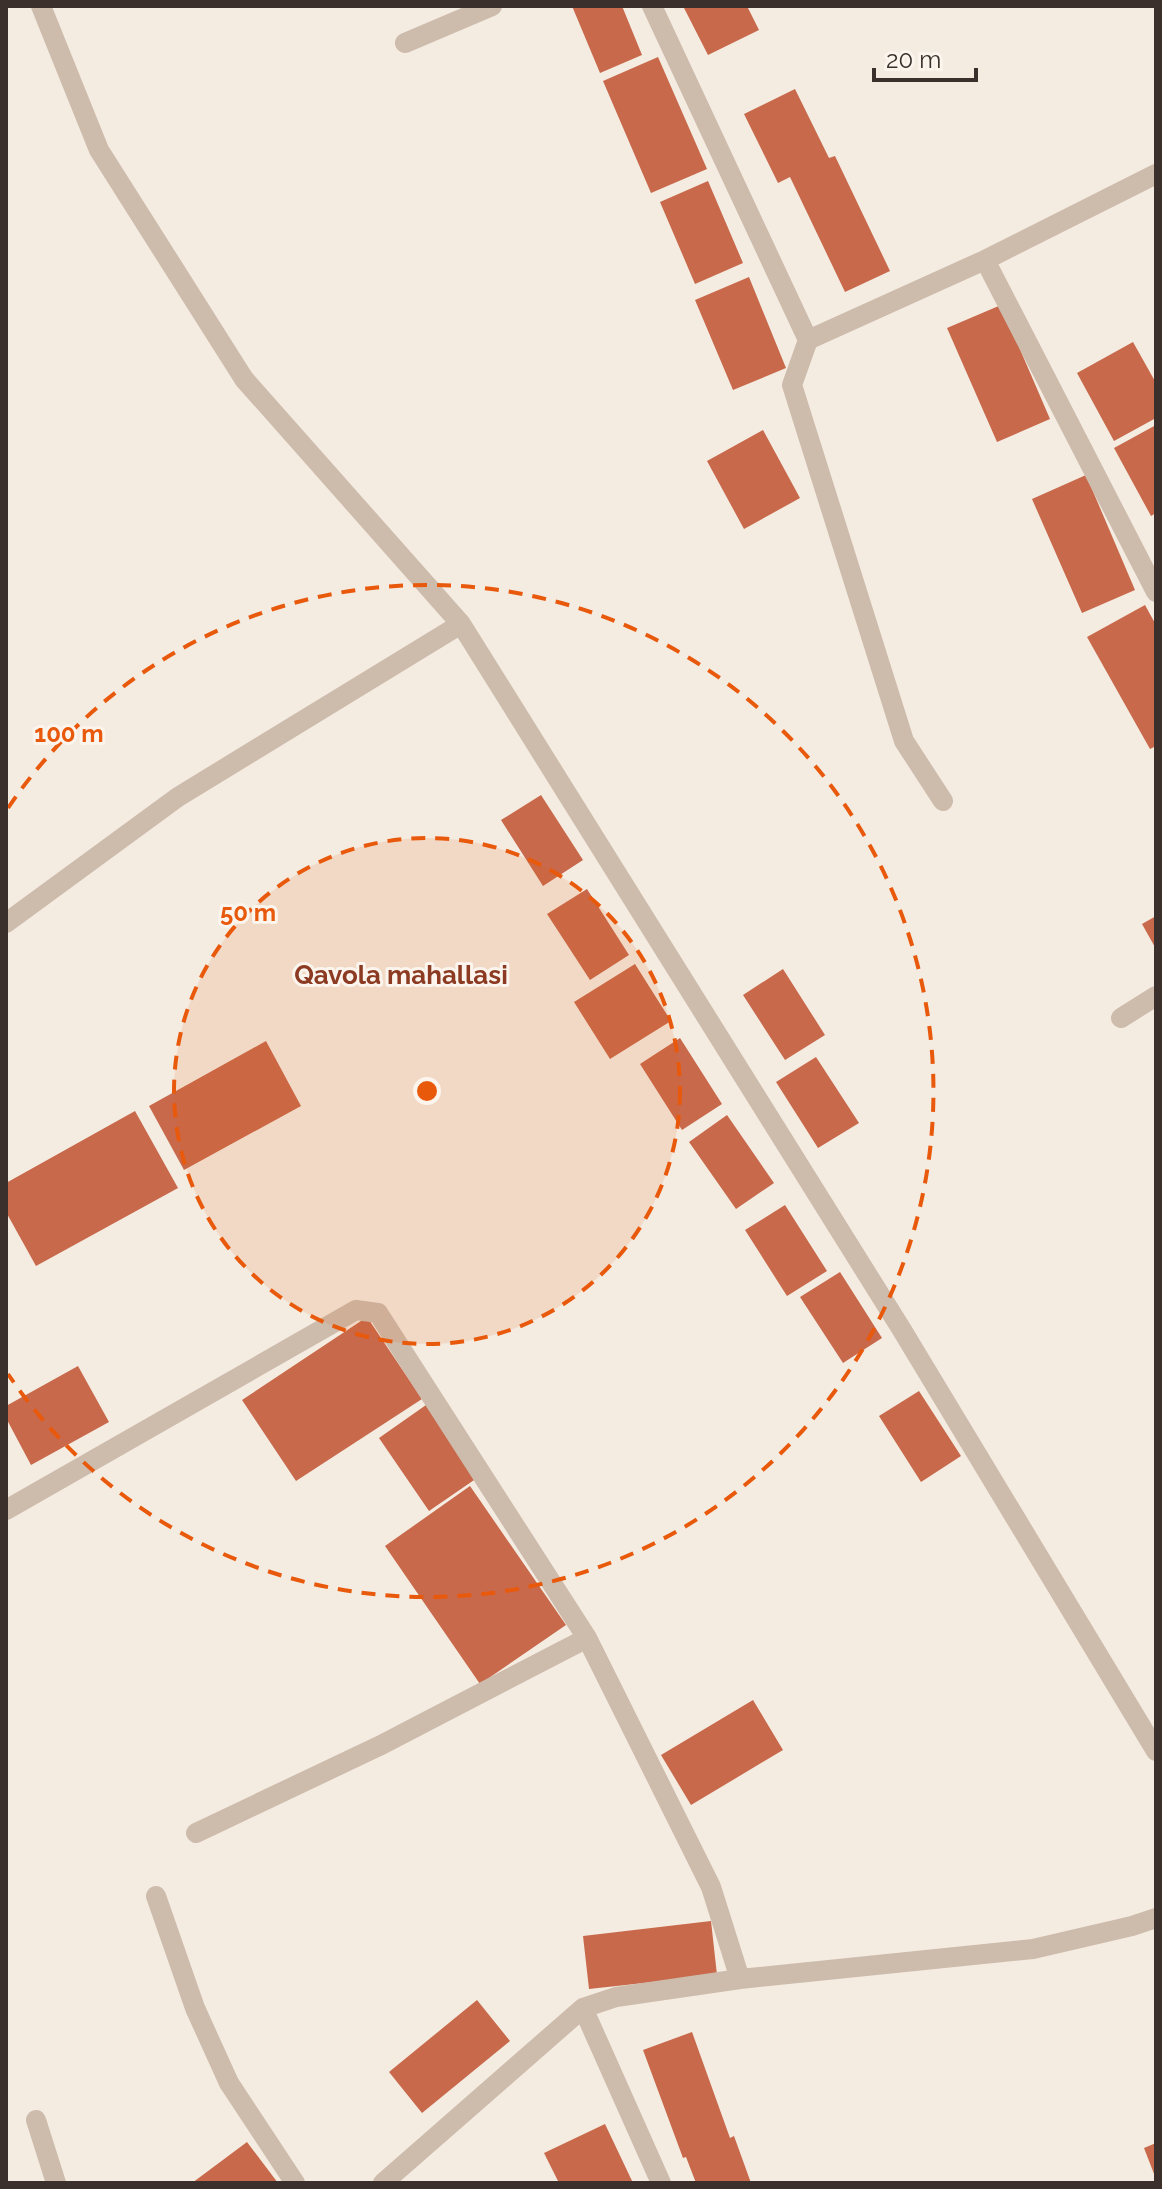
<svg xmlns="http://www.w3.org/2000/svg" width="1162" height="2189" font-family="Raleway,sans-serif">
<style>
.building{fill:#c8694b}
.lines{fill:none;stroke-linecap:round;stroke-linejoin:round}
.minor{stroke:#cdbbac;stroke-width:20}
.ring{fill:none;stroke:#e8590c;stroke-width:4;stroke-dasharray:14 10}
.labels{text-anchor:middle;stroke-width:6;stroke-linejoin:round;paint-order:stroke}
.neighbourhood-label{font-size:26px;font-weight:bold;fill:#8c3b22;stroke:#fbf5ee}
.centre{fill:#e8590c;stroke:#fbf5ee;stroke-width:4}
.ring-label{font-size:24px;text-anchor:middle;font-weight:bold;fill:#e8590c;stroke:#fbf5ee;stroke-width:6;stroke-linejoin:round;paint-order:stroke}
</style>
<rect width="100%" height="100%" fill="#f4ebe1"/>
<path class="building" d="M572 6H622L642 55 600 73Z
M683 6H747L759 30 708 55Z
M658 57 707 169 651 193 603 81Z
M795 89 829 158 835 156 890 271 845 292 790 177 778 183 744 114Z
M708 181 743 263 695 284 660 202Z
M749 277 786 368 733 390 695 300Z
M1001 305 1050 419 997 442 947 328Z
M1133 342 1156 383V418L1114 441 1077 373Z
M1156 425V513L1151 516 1114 448Z
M763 430 800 498 744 529 707 461Z
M1086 475 1135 590 1082 613 1032 499Z
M1145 605 1156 625V746L1150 749 1087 637Z
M541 795 583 860 543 886 501 820Z
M587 889 629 955 590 980 547 914Z
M1156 916V949L1142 924Z
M635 964 671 1021 610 1059 574 1002Z
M783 969 825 1035 785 1060 743 995Z
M680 1038 722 1104 682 1130 640 1064Z
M266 1041 301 1106 184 1170 149 1106Z
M816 1057 859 1123 818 1148 776 1082Z
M135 1111 178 1188 36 1266 6 1212V1183Z
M727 1115 774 1183 736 1209 689 1142Z
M785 1205 827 1271 787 1296 745 1230Z
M840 1272 882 1338 843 1363 800 1297Z
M367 1317 422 1399 296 1481 242 1400Z
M78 1366 109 1422 31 1465 6 1418V1406Z
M919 1391 961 1456 921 1482 879 1416Z
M426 1405 477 1478 429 1511 379 1438Z
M470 1486 566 1625 480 1684 385 1546Z
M753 1700 783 1750 691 1805 661 1755Z
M711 1921 717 1975 589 1989 583 1936Z
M477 2000 510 2041 422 2113 389 2072Z
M692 2032 730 2138 734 2136 751 2183H696L686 2157 683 2158 643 2050Z
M605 2124 633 2183H559L544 2153Z
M247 2142 278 2183H192Z
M1156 2143V2179L1144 2148Z"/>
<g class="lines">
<path class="minor" d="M41 6 99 150 244 379 461 624 902 1330 1156 1751
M652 6 808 340 985 260 1156 592
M405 43 492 6
M985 260 1156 174
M808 340 792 385 904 741 943 801
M6 923 178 797 461 624
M1121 1018 1156 996
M6 1510 356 1310 378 1313 587 1638 711 1887 740 1979
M196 1833 379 1746 587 1638
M156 1896 195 2008 229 2083 295 2183
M583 2008 616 1997 740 1979 1033 1949 1132 1926 1156 1918
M36 2120 56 2183
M383 2183 583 2008 661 2183"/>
</g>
<circle cx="427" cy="1091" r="253" fill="#e8590c" fill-opacity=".12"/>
<g class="ring">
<circle cx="427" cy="1091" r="253"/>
<path d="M8 808A506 506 0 1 1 8 1374"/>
</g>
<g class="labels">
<g class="neighbourhood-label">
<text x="401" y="984">Qavola mahallasi</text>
</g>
</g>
<circle cx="427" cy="1091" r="12" class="centre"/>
<g class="ring-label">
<text x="69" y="742">100 m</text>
<text x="248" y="921">50 m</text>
</g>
<rect width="1162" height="2189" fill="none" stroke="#3b302b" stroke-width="16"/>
<path d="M874 68v12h102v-12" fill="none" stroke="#3b302b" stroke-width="4"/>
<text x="886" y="68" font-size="24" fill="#3b302b" stroke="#fbf5ee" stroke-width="6" paint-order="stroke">20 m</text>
</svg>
